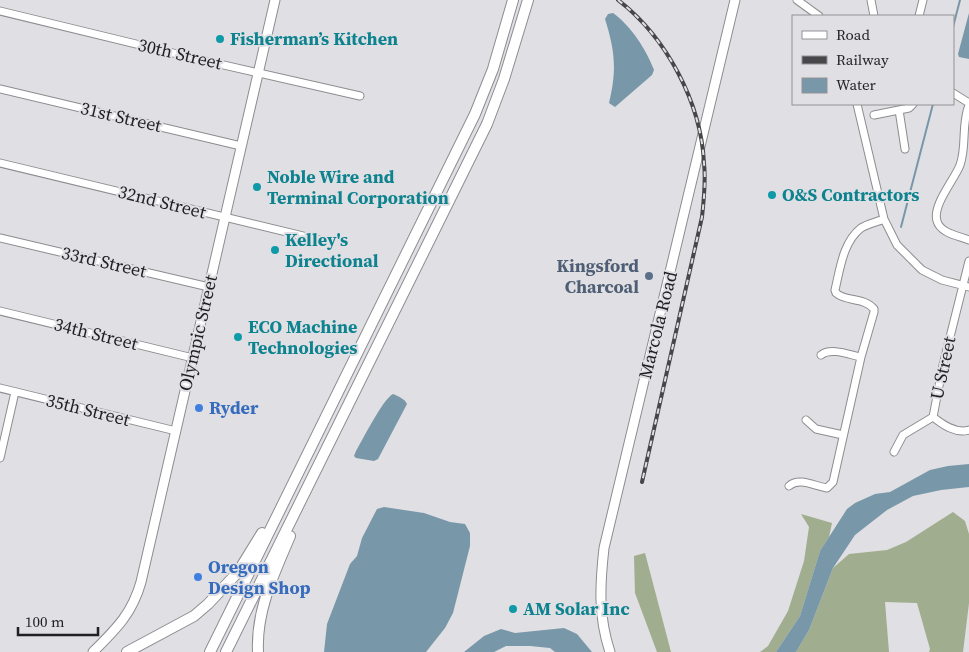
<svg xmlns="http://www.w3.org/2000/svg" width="969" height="652" font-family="'Source Serif 4',serif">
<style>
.forest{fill:#a0ad8f}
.water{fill:#7897a9}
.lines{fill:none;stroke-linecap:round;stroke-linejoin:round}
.stream{stroke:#7897a9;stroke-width:2}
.minor-casing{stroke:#8d8c90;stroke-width:9}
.major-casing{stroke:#8d8c90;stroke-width:11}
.highway-casing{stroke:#8d8c90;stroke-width:12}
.minor{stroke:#fff;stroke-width:7}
.major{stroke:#fff;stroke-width:9}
.highway{stroke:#fff;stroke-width:10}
.rail-casing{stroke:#474648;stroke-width:4}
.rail{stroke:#e0dfe3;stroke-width:2;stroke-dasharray:5.5;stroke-linecap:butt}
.culture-dot{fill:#0f9aa8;stroke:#e0dfe3;stroke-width:2}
.service-dot{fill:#5c6f8a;stroke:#e0dfe3;stroke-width:2}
.shop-dot{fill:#3f7fe0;stroke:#e0dfe3;stroke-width:2}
.labels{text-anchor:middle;stroke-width:4;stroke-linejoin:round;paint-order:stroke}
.culture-label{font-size:18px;font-weight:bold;fill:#0d838f;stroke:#e0dfe3;text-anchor:start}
.street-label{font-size:18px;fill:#201f21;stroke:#e0dfe3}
.service-label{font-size:18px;font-weight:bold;fill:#4e5e75;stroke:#e0dfe3;text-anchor:end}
.shop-label{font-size:18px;font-weight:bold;fill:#366cbe;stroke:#e0dfe3;text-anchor:start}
</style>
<rect width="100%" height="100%" fill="#e0dfe3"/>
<path class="forest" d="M953 512 965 521 969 534V603L963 652H929L930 649 917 603 885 602 889 652H796L809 630 833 568 849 554 887 550 906 542Z
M801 514 832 523 829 537 820 551 800 616 776 652H760L768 646 788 611 804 561 809 527Z
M645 553 671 652H657L635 593 634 556Z"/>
<path class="water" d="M613 13C631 26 646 49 654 70L652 75 615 107 609 103C617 70 615 51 605 19L608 14Z
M969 13V59L959 57 958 54Z
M393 394C398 396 405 399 407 404L378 459 374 461 356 458 354 456 356 451C363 439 383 399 393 394Z
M969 464V487L941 490 913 496 887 510 855 535 833 568 809 630 796 652H776L800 616 820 551 847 509 855 503 875 494 890 492 930 470 948 466Z
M384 507 424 513 450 522 465 524 470 533V546L453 613 445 628 426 652H324L327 624 350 564 357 556 362 538 377 509Z
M564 628 577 634 592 652H555L550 648 530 646H506L494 652H464L484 636 501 629 515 633Z"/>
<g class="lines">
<path class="stream" d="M953 27 960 0
M901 227 933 104"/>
<g class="minor-casing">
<path id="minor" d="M797 0 819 16
M871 0 874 16
M0 11 206 61 360 96
M919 16 923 0
M0 89 241 146
M953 93 969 103
M857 104 884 219 897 245 922 270 942 280 969 287
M969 105C961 124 967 146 960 165 955 179 932 205 937 221 940 233 959 236 969 240
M899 110 905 149
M874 115 909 108 913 104
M0 163 324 241
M0 238 209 287
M0 311 193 358
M821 355C831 347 850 355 861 357
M0 388 176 431
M933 417 943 365 969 261
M933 417C943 425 956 434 969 430
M806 420 816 429 843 435
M894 452 903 435 933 417
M0 458 15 392
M789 486C799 477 814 486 827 488L833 482 861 357 874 312V309C864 297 846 302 836 293L835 290C840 269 843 242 861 228 867 224 877 222 884 219"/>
</g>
<g class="major-casing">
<path id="major" d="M93 652C116 629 132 614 141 582L275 0
M610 652C598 616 600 584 604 548L735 0"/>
</g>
<g class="highway-casing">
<path id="highway" d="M127 652 194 616 208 604 238 572 262 533
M210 652 475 114 493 69 513 0
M226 652 487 124 504 79 528 0
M258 652C256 610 274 574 290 536"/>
</g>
<use href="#minor" class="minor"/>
<use href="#major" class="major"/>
<use href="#highway" class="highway"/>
<g class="rail-casing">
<path id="rail" d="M618 0C666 37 701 102 704 163 706 181 704 199 702 217L642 482"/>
</g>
<use href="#rail" class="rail"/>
</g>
<g class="culture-dot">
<circle cx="220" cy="39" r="5"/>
<circle cx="257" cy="187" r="5"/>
<circle cx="772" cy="195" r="5"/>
<circle cx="275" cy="250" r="5"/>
<circle cx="238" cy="337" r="5"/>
<circle cx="513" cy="609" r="5"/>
</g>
<circle class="service-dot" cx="649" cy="276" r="5"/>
<g class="shop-dot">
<circle cx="199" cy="408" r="5"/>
<circle cx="198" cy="577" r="5"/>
</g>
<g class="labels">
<g class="culture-label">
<text x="230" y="45">Fisherman’s Kitchen</text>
<text x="267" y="183">Noble Wire and<tspan x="267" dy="21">Terminal Corporation</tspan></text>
<text x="782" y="201">O&amp;S Contractors</text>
<text x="285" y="246">Kelley's<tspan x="285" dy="21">Directional</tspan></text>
<text x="248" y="333">ECO Machine<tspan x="248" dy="21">Technologies</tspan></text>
<text x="523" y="615">AM Solar Inc</text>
</g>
<g class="street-label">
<text transform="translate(180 54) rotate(13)" y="6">30th Street</text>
<text transform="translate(121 117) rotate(13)" y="6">31st Street</text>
<text transform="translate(162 202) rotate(14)" y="6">32nd Street</text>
<text transform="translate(104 262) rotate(13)" y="6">33rd Street</text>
<text transform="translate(658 325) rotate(-76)" y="6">Marcola Road</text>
<text transform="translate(198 333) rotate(-77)" y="6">Olympic Street</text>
<text transform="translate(96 334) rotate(14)" y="6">34th Street</text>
<text transform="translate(943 368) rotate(-78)" y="6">U Street</text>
<text transform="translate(88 410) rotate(14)" y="6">35th Street</text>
</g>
<g class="service-label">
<text x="639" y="272">Kingsford<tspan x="639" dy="21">Charcoal</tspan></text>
</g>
<g class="shop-label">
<text x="209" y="414">Ryder</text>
<text x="208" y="573">Oregon<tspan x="208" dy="21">Design Shop</tspan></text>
</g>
</g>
<rect x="792" y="15" width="162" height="90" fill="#e0dfe3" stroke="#939295"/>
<rect x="802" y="31" width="25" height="8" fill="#ffffff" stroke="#939295"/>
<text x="836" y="40" font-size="15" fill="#201f21">Road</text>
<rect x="802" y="56" width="25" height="8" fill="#474648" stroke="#939295"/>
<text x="836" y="65" font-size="15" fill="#201f21">Railway</text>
<rect x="802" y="78" width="25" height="15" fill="#7897a9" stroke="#939295"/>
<text x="836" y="90" font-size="15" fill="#201f21">Water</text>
<path d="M18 627v8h80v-8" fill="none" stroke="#201f21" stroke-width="2.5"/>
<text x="25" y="627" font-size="15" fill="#201f21" stroke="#e0dfe3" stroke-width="4" paint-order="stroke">100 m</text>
</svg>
